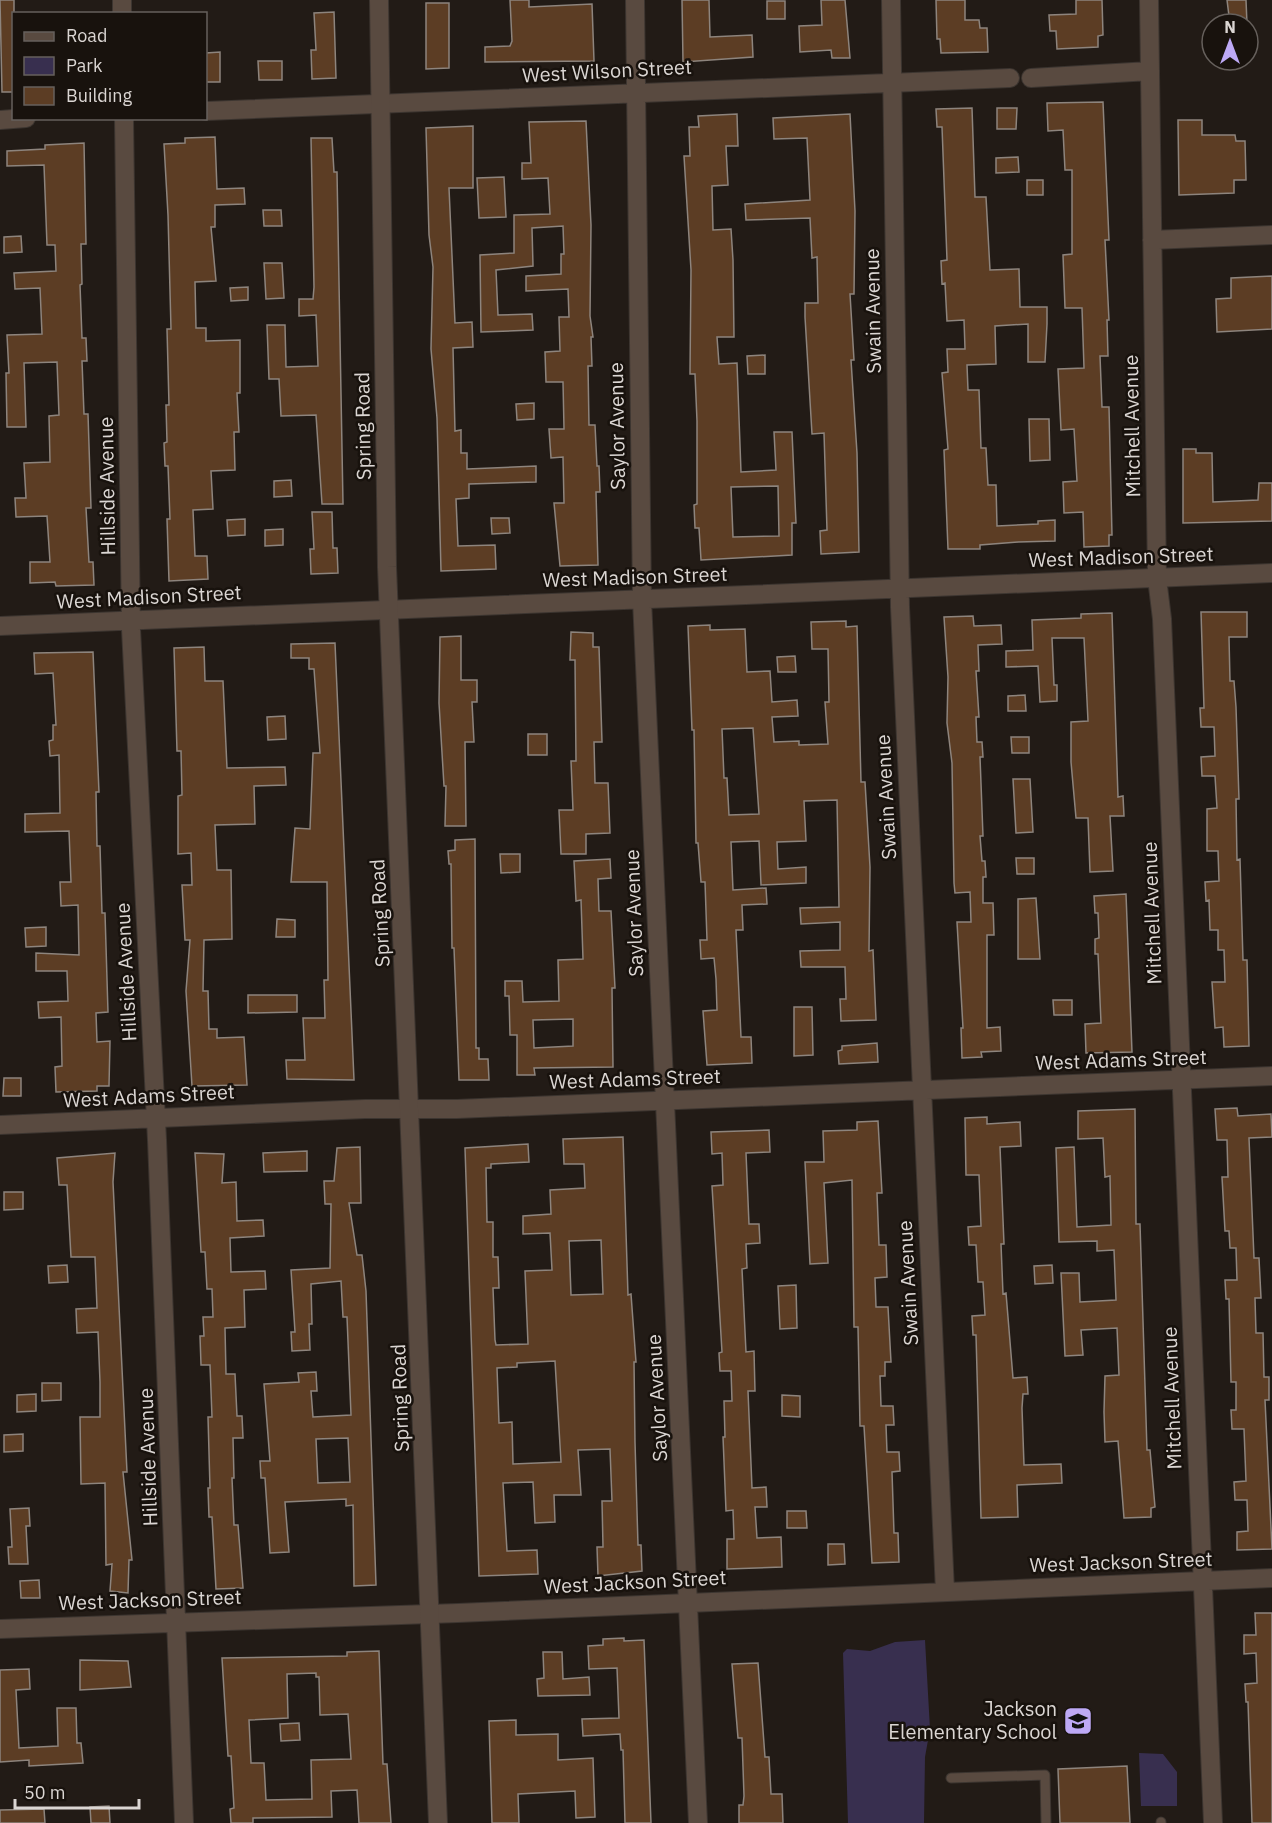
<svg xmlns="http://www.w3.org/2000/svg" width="1272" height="1823" font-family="'IBM Plex Sans',sans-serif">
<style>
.green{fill:#382f4f}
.building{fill:#5c3d24;stroke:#8d847d;stroke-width:1.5;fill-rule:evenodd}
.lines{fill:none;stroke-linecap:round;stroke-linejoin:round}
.service-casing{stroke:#3c3530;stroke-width:11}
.minor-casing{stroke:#3c3530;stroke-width:20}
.tertiary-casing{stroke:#3c3530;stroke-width:20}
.service{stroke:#594a40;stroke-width:9}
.minor{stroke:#594a40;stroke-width:18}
.tertiary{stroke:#594a40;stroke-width:18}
.labels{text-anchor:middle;stroke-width:5;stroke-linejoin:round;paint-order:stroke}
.street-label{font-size:20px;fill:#dbd6d3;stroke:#18120d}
.poi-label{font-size:20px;fill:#dbd6d3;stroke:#18120d;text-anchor:end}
</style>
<rect width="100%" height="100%" fill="#221b16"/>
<path class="green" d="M925 1640 930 1729 925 1757 924 1823H848L843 1653 847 1649 870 1651 895 1642Z
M1139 1753 1163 1754 1177 1772V1806H1141Z"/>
<path class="building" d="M0 0H14V92H2Z
M510 0H529V7L592 4 594 61 485 62V47L510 46 512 41Z
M682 0H709L710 37 752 35 753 57 683 62Z
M821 0H845L850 58H832L831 50 800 52 799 26 822 25Z
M936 0H965V20H979L980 28H987L988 52 941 53 940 39H937Z
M1076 0H1102L1103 35 1098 36V47L1057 49 1056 31H1050L1049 15 1076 14Z
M1227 0H1246L1247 24H1230Z
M767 1H785V19H767Z
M426 3H449V68L426 69Z
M334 12 336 78 312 79 311 50H316L314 13Z
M220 52V82H206V53Z
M258 61H282V80H259Z
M1103 102 1109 240H1105L1109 320H1107L1108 356H1100L1102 407H1109L1112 535H1109V546L1084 547 1083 512 1064 513 1063 482 1077 481 1074 429 1061 430 1058 369 1084 368 1082 308H1065L1063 255 1072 254V170H1065L1063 130 1048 131 1047 103Z
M972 108 975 197H986L990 270 1019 269 1020 307H1047V324L1045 362H1028V324L995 326 996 364 967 365 968 390H979L981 448H986L988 485H996L997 526 1038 524V521L1055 520V541L1018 542 980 545V549H948L944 450 948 449 942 373 948 372 947 349H965L964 320 947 321 945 283 942 284 941 261 947 260 942 127H937L936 109Z
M997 108H1017L1016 129H997Z
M737 114 738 146H726L728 185 712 186 713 230 731 229 733 260 734 337H717L719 364 737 363 741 472 776 470 774 432H792L796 523H792V555L701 560 699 528H695L694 505 697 504V421L695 374H690L691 270 684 156H690L689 127H699L698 116ZM778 486 779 536 733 537 731 487Z
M850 114 855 211 854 294H850L854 360H851L857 453 859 552 821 554 820 531 827 530 824 433 812 434 805 317V303H818L817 257 812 258 810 218 746 220 745 204 810 200 807 138 774 139 773 118Z
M1178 120H1202V135H1235L1236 141H1245L1246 180H1234V193L1179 195Z
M586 121 591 225 590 316 593 337H591L592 366H588L589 425H595L597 466H599L600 492H596L598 565 560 566 554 503H564L563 457 551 458 549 429H564L563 382H546L545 352 560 351 559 317H569L568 289 526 291V276L561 274V254H564L563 226 532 228 533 266 496 270 498 315 532 314 533 330 481 332 480 255 514 253V215L550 214 548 178 522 179V163H531L529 122Z
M473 126V188H449L455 323 472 322 473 347 453 348 455 431 461 430V453H467V469L536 466V482L469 484V498L456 499 458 546 495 545 496 569 441 571 437 418 431 349 433 267 429 235 426 128Z
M215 137 217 189 244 188 245 204 215 205V227H211L216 281 195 282 196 328H206V341L240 340V393H237L239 432H234L235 470 211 471 213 509 193 510 195 556H207L208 579 169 581 167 519H170L168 466H165L164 443 167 442 166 405H169L167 329H171L168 215 164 144 185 143V138Z
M311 138H332L334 172H337L343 504H322L316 415 281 416 279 379H269L267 325H285L286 367 318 366 316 315 299 316V299H313L314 287Z
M84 143 86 244H81L82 284 80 285 82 338H86L87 361H82L84 414H88L91 508H86L89 562H93L94 585 56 586 55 582 30 583V562H50L47 516 16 517 15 498H26L24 463 50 462 49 416 59 415 57 362 24 363 26 427H7L6 373H9L7 335 42 334 40 288 15 289 14 273 56 271 55 245H47L44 165 7 166V151L45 149V145Z
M1018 157 1019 172 996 173V158Z
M504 177 506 217 479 218 477 178Z
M1027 180H1043V195H1027Z
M263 210H281L282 226H264Z
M21 236 22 252 4 253V237Z
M264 263H282L284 298 266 299Z
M1272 276V329L1217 332 1216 299 1231 298V278Z
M248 287V300L231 301 230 288Z
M765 355V374H748L747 356Z
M534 403V419L517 420 516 404Z
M1029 419H1049L1050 460 1030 461Z
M1183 449H1196V453H1212L1213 502 1258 500 1259 483H1272V521L1183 523Z
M291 480 292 496 274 497V481Z
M312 512H332L333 548H337L338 573 311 574 310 549H314Z
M491 518H509L510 533 492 534Z
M245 519V535L228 536 227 520Z
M283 529V545L265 546V530Z
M1201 612H1247V637H1229L1230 681H1234L1236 707 1239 799H1236L1237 860 1240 859 1243 960H1247L1249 1046 1224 1047 1223 1027 1215 1028 1212 982H1225L1224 950H1218V930H1210L1209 900 1206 901 1205 882 1219 881 1218 851H1207V809L1217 808 1215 776H1202L1201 757 1215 756 1214 727H1201L1200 708H1204Z
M1112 613 1118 797 1123 796 1124 816H1110L1113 871 1090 872 1088 818H1076L1071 762V722L1088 721 1084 638H1052L1054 685H1057V701L1040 702 1038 666 1006 667V651L1033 650 1032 620 1081 618V614Z
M973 616 974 626 1001 625 1002 644 978 645 979 671H976L979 717H976L977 742H982L983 757H980L983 836H980L982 861H985L986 877H983V903H993L994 935H987V1028L1000 1027 1001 1051 981 1052 982 1057 962 1058 961 1028H963L957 922H971L970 892 955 893 954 883 952 763 947 723 948 677 944 617Z
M846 621V627L857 626 861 782H865L870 867 869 951 873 950 876 1020 841 1021 840 999H846L845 967H801L800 951 840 950V922L801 924 800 908 839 907 837 800 804 801 806 841 777 842 778 869 806 867V883L761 885 759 841 731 842 733 890 766 888 767 904 742 905 743 930H736L741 1037H751L752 1063 707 1065 703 1011 717 1010 716 979 714 958 701 959 700 940H707L705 882H701L698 843H696L694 730H692L688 626 710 625V630L745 629 747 672 770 671 772 702 797 700 798 716 772 717 774 742 799 741V745L828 744 825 702H829L828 649H812L811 622ZM753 728 759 814 729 815 727 778H724L722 729Z
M571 632 593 633V647H599L602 742H594L595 783H608L610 833 586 834V854H561L559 810H573L571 761H576L575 660H570Z
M461 636V680H477V702H472L474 742H465L466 826H445L446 786H444L439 703 440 637Z
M335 643 354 1080 287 1079 286 1060H305L303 1018H325L324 980H328L327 882H291L295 828 310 829 313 753H320L314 669H309V658H291V644Z
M204 647 205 681H223L227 768 285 767 286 785 254 786 255 824 215 825 217 870H231L232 939 204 940 203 991H208L209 1029H217V1038L244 1037 247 1085 192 1086 186 991 190 940H185L182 885H192L191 853 178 854V796L182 795 181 751H177L174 648Z
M93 652 99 792H96L97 846H100L102 913H105L108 1012 96 1013 97 1042 110 1041 109 1086H97V1091L56 1092 55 1067 62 1066 61 1017 39 1018 38 1002 68 1001 67 971H36V953L79 955 78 905 61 906 60 882H71L69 831 25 832V814L60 813 59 755 50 756 49 741 53 740V725H56L53 673 35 674 34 653Z
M795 656 796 672H778L777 657Z
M1025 695 1026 711H1008V696Z
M285 716 286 739 268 740 267 717Z
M528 734H547V755H528Z
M1011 737H1029V753H1012Z
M1013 779H1030L1033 832 1016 833Z
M475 839 476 1048H479V1059H488L489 1080H459L454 948H452L451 864H449L448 851 455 850V840Z
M500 854H520V872L501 873Z
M1016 858H1034V874H1017Z
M610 859 611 878 598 879 599 911H611L615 988H612L613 1067 534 1068 535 1075H517V1035H510L509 996H505V981H522L523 1002 559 1001 558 960 583 959 581 900 576 901 574 861ZM573 1019V1046L534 1048 533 1020Z
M1126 894 1132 1052 1086 1053 1085 1024 1101 1023 1098 954H1095V939L1099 938 1098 913H1095L1094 896Z
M1036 898 1040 959H1018V899Z
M277 919 295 920V937H276Z
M46 927V946L26 947 25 928Z
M248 995H297V1012L248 1013Z
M1053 1000H1072V1015H1054Z
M794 1007H812L813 1055 794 1056Z
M877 1043 878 1062 839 1064 838 1051 842 1050V1046Z
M4 1078H21V1096H3Z
M1237 1108 1238 1116 1271 1114 1272 1137 1249 1138 1254 1258H1259L1261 1298H1255L1256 1333H1263L1264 1377H1269V1400H1265L1272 1549 1237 1550V1532L1248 1531 1247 1500H1235L1234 1482 1246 1481 1244 1429H1232L1231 1410H1236V1382H1231L1229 1299H1226L1225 1280H1237L1236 1248H1230L1229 1231H1225L1222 1177H1228L1227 1140H1217L1215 1109Z
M1135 1109 1136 1224H1140L1147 1450H1150L1155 1507 1151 1508V1517L1124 1518 1118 1441 1105 1442 1104 1412 1105 1376 1119 1375 1117 1328 1081 1330 1083 1355 1065 1356 1061 1273H1079L1080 1302 1116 1300 1114 1250 1097 1251V1241L1059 1242 1056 1148 1074 1147 1077 1227 1111 1225 1110 1176 1105 1177 1103 1138 1078 1139V1111Z
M987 1117V1124L1020 1122 1021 1146 1000 1147 1004 1244H1001L1003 1294 1006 1293 1013 1378 1027 1377 1028 1394H1023L1022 1408 1024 1465 1061 1464 1062 1483 1017 1485 1018 1517 981 1518 976 1335H973L972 1316 985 1315 983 1282H978L976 1245H969L968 1227 981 1226 979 1175H966L965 1118Z
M878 1121 882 1193H877L879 1245H886L887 1277 875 1278 876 1307H888L891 1362H885V1376H880L881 1406H893L894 1425H886L887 1452H899L900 1471 892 1472 894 1533H898L899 1562 872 1563 864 1426H860L858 1327H854L852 1180 824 1183 828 1263 810 1264 805 1162H824L823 1131 857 1130V1122Z
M769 1130 770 1152 746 1153 749 1224H759L760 1243 746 1244 747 1268 742 1269 746 1352 754 1351 755 1391H748L752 1488 766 1487 767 1507H755L757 1538 781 1537 782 1567 727 1569V1539H734L733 1510 726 1511 723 1437H725L724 1401H732L731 1371H720L719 1353 722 1352 712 1186 723 1185 722 1153 712 1154 711 1132Z
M623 1137 628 1295 631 1294 636 1362H634L635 1442 638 1545H641L642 1571 598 1576 597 1547H603L602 1501H612L610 1449 578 1450 581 1495H554L555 1522 535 1523 533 1482 503 1483 507 1551 537 1550 538 1574 479 1576 465 1148 528 1144 529 1162 491 1164V1168H486L487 1222H493V1257H498L499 1288H493L495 1340 496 1345 528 1344 525 1271 552 1270 550 1233 523 1234V1216L551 1214 550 1190 585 1188 584 1164H564L563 1139ZM601 1240 603 1294 571 1295 569 1241ZM555 1361 561 1462 513 1464 512 1422 499 1423 497 1368 517 1367V1363Z
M360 1147 361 1203H349L357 1255H362L366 1291 376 1585 354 1586 353 1505 346 1506V1499L285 1502 289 1552 270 1553 265 1478H261L260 1461H270L264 1384 299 1382 298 1373 316 1372 317 1391H311L313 1417 351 1415 347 1317H343L341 1281 311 1284 312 1324H309L310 1350 292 1351 291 1332H295L291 1270 330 1268 331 1204H325L324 1181H334L337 1148ZM348 1438 350 1482 318 1483 316 1439Z
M307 1151V1171L264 1172 263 1153Z
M115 1153 113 1182 127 1472H123L132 1560H129L128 1593 110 1591 112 1564 106 1565 105 1483 81 1484 80 1417H100V1382L98 1332 77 1333 76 1309 97 1308 95 1257H71L67 1185H59L57 1158Z
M195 1153 224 1154 222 1183 236 1182 237 1221 263 1220 264 1236 230 1238 231 1272 265 1271 266 1289 244 1290 245 1327 225 1328 226 1374H235L237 1416H242L243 1438H233L234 1478H232L234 1525H238L243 1588 216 1589 212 1517H209L208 1488H210L208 1417H212L210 1365H201L200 1336H204L203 1317H213L212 1289H207L205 1252H201Z
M4 1192H23V1209L4 1210Z
M67 1265 68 1282 49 1283 48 1266Z
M1052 1265 1053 1283 1035 1284 1034 1266Z
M796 1285 797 1328 780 1329 778 1286Z
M42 1383H61V1400L42 1401Z
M36 1394V1411L17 1412V1395Z
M782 1395 800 1396V1417L782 1416Z
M23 1434V1451L4 1452V1435Z
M29 1508 30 1526H26L28 1564H9L8 1547H12L10 1509Z
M787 1511H806L807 1528H787Z
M828 1544H844L845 1564 828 1565Z
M39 1580 40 1598H21L20 1581Z
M1255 1613H1272V1823H1252L1248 1702H1246L1245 1684 1257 1683 1256 1653 1244 1654V1635H1256Z
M624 1638V1641L644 1640 651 1823H625L623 1750H621L620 1734 583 1736 582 1719 619 1718 617 1668 589 1669 588 1646 603 1645V1639Z
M379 1651 383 1764H387L391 1823H359L357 1790 331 1791 332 1817 253 1818V1823H231L230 1809 234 1808 231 1756H228L222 1658 347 1656V1652ZM316 1673V1677H319L320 1715 348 1714 351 1759 311 1760 312 1799 266 1800 264 1763H251L249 1720 288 1718 287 1674Z
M543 1652H562L563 1679 589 1677 590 1695 538 1696 537 1679 544 1678Z
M80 1660 128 1661 131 1687 80 1690Z
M758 1663 765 1757H769L771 1794H782L783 1823H739V1805H743L744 1796 742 1738H738L732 1664Z
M29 1669 30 1689 16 1690 19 1748 58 1746 57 1708H76L77 1743H81L83 1763 29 1766V1760L0 1762V1670Z
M516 1720V1735L558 1734V1760L593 1758 595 1817 576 1818 575 1791 518 1794 519 1823H492L489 1721Z
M299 1723 300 1740 281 1741 280 1724Z
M1127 1766 1130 1823H1060L1058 1769Z
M109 1806 110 1823H91L90 1807Z
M44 1809 45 1823H0V1810Z"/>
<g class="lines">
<g class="service-casing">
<path id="service" d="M951 1778 1045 1775 1046 1823
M1161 1822V1823"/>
</g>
<g class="minor-casing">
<path id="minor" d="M122 0V14
M635 0 642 600 698 1823
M891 0 900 607 945 1591
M1149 0 1157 578 1162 619 1213 1823
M1031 78 1150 71
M206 111 1010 78
M124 118 131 629 157 1140 184 1823
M0 120 26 118
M1152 240 1272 235
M0 626 1272 573
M0 1125 365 1109H457L1272 1076
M0 1629 458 1613 1272 1578"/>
</g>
<g class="tertiary-casing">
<path id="tertiary" d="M379 0 387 567 438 1823"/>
</g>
<use href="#service" class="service"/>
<use href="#minor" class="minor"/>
<use href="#tertiary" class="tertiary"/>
</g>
<defs>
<g id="school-square" transform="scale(1.5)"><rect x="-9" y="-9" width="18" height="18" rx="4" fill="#bda9f5" stroke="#18120d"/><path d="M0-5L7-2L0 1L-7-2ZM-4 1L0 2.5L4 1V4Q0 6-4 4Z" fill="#111"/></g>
</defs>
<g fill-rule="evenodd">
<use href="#school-square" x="1078" y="1721"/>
</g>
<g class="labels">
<g class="street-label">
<text transform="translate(607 71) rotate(-3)" y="7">West Wilson Street</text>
<text transform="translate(873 311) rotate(-91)" y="7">Swain Avenue</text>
<text transform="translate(363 426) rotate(-91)" y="7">Spring Road</text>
<text transform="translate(617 426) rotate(-91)" y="7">Saylor Avenue</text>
<text transform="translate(1132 426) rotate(-91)" y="7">Mitchell Avenue</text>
<text transform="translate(107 486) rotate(-91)" y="7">Hillside Avenue</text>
<text transform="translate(1121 557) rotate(-2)" y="7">West Madison Street</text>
<text transform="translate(635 577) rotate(-2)" y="7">West Madison Street</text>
<text transform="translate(149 597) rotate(-3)" y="7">West Madison Street</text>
<text transform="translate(886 797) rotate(-93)" y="7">Swain Avenue</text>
<text transform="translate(380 913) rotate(-93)" y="7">Spring Road</text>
<text transform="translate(634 913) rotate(-92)" y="7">Saylor Avenue</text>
<text transform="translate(1152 913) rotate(-92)" y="7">Mitchell Avenue</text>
<text transform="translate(126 972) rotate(-93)" y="7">Hillside Avenue</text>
<text transform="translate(1121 1060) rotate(-2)" y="7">West Adams Street</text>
<text transform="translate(635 1079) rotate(-2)" y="7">West Adams Street</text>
<text transform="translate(149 1096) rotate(-3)" y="7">West Adams Street</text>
<text transform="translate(908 1283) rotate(-93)" y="7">Swain Avenue</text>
<text transform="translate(400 1398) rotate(-92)" y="7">Spring Road</text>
<text transform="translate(657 1398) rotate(-93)" y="7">Saylor Avenue</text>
<text transform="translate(1172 1398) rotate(-92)" y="7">Mitchell Avenue</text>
<text transform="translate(148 1457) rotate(-92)" y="7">Hillside Avenue</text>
<text transform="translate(1121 1562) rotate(-2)" y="7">West Jackson Street</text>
<text transform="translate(635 1582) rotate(-3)" y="7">West Jackson Street</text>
<text transform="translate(150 1600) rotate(-2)" y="7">West Jackson Street</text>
</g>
<g class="poi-label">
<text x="1057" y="1716">Jackson<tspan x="1057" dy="23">Elementary School</tspan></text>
</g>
</g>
<rect x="12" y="12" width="195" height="108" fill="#18120d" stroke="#66605c" stroke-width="1.5"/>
<rect x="24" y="32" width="30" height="9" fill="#594a40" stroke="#66605c" stroke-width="1.5"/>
<text x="66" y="42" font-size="18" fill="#dbd6d3">Road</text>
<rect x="24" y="57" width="30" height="18" fill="#382f4f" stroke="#66605c" stroke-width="1.5"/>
<text x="66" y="72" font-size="18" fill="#dbd6d3">Park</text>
<rect x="24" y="87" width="30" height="18" fill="#5c3d24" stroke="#66605c" stroke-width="1.5"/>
<text x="66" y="102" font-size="18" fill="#dbd6d3">Building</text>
<g transform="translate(1230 42)"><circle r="28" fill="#18120d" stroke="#66605c" stroke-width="1.5"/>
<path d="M0-4.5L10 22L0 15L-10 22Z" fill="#bda9f5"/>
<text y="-9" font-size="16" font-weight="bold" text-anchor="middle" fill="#dbd6d3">N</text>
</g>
<path d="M15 1799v9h124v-9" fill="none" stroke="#dbd6d3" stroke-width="3"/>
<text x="24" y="1799" font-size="18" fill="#dbd6d3" stroke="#18120d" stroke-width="4.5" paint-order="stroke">50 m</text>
</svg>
